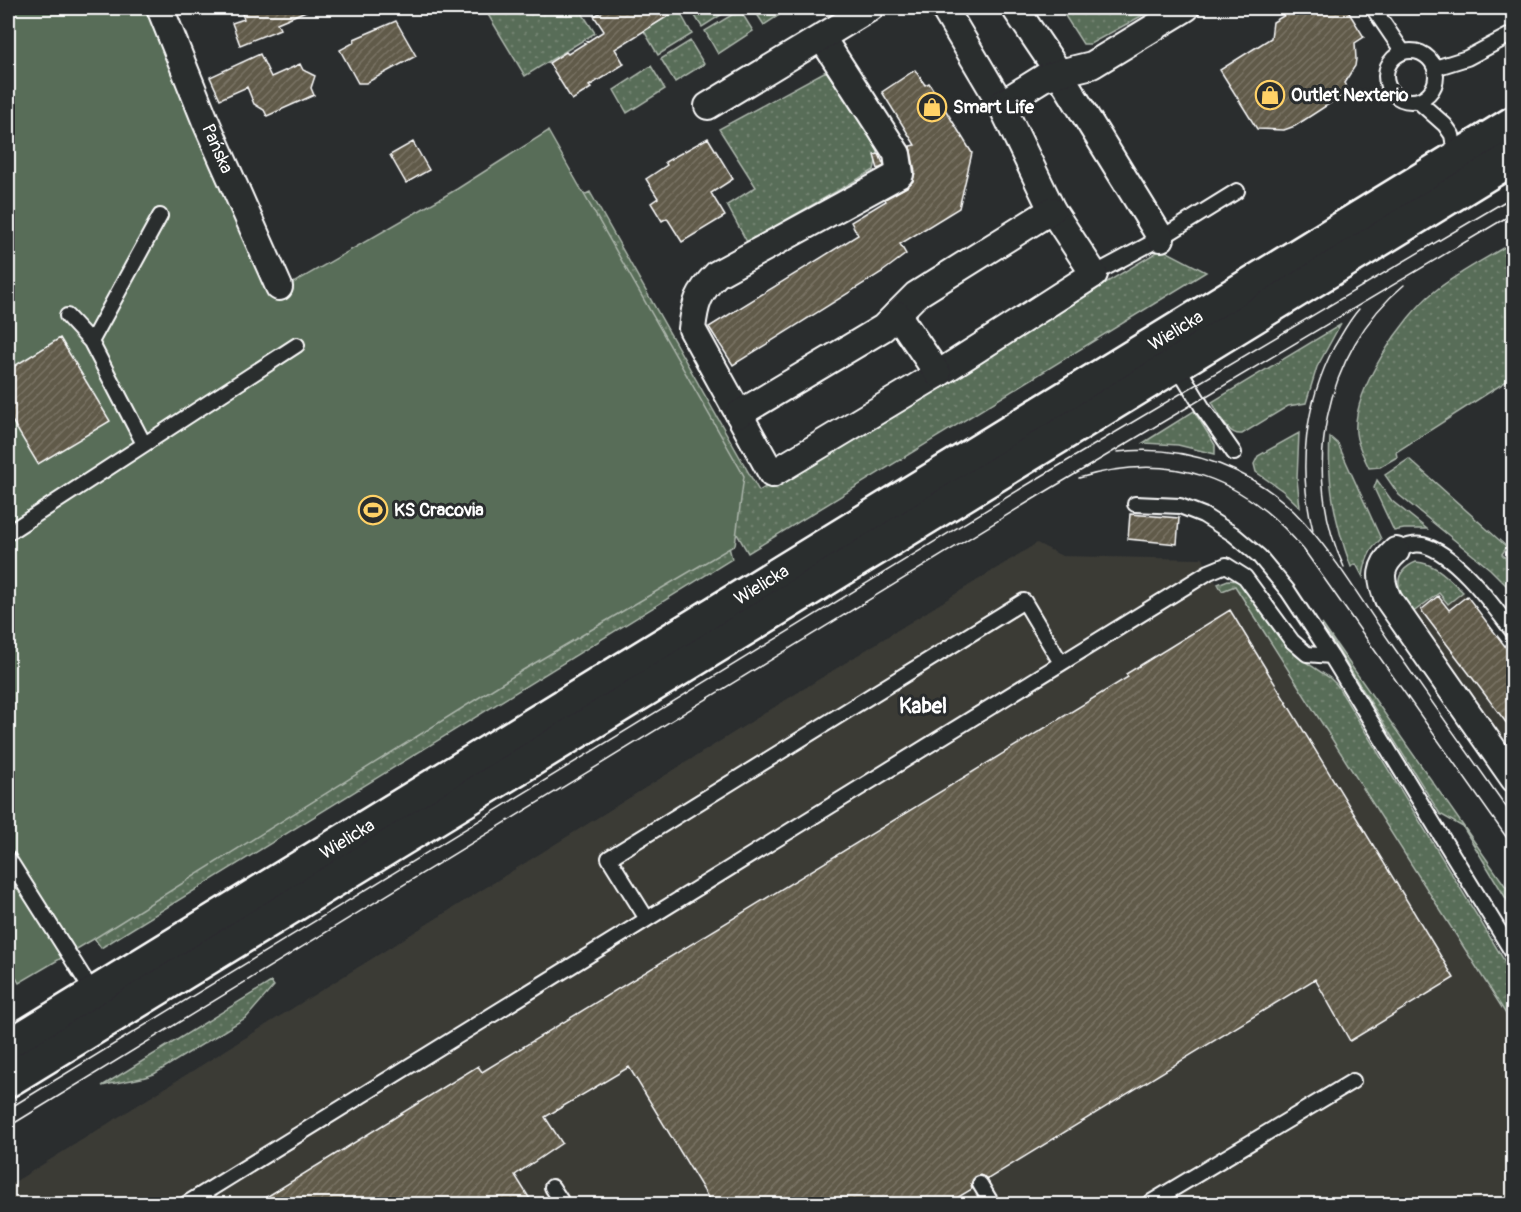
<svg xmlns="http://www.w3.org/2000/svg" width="1521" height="1212" font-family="Pangolin,sans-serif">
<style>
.built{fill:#3a3a36}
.grass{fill:url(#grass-dots);stroke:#acb6ac;stroke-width:1.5}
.green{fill:#596d58;stroke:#acb6ac;stroke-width:1.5}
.building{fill:url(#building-hatch);stroke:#fff;stroke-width:1.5}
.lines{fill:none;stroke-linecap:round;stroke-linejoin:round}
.lane-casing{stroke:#fff;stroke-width:18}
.street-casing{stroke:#fff;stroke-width:30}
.secondary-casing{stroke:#fff;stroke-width:38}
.lane{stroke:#2a2d2e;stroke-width:14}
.street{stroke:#2a2d2e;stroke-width:26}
.secondary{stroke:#2a2d2e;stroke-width:33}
.tram{stroke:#fff;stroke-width:1.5}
.labels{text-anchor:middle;stroke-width:6;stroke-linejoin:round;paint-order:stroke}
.poi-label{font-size:18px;font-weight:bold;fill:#fff;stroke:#2a2d2e;text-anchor:start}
.street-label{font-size:18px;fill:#fff;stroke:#2a2d2e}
.quarter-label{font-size:21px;font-weight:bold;fill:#fff;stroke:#2a2d2e}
</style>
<defs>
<pattern id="grass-dots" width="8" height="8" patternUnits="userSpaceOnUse" patternTransform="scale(1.5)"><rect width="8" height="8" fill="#596d58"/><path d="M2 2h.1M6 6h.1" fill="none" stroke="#728371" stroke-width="1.8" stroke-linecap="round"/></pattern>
<pattern id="building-hatch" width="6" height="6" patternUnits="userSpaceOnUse" patternTransform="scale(1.5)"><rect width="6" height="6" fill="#615a4a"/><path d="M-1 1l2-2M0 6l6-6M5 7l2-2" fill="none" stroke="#797365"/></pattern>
</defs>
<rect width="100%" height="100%" fill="#2a2d2e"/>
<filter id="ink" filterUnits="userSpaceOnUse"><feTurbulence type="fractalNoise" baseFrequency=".0167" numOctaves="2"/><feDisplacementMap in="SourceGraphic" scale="12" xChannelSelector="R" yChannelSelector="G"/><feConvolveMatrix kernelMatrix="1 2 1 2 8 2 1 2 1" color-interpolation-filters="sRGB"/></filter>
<g filter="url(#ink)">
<path class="built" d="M1037 543 1062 556 1200 559 1202 556 1209 572 1222 591 1235 585 1513 1025V1204H8V1186Z
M1439 592 1448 604 1463 592 1513 658V757L1412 613Z"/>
<path class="grass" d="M484 8H591L582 13 595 33 525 76Z
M690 8H732L702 27Z
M753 8H790L764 25Z
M1060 8H1156L1090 44H1083Z
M678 9 692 34 658 55 644 31Z
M740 10 753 31 718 54 705 31Z
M690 41 704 64 675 82 661 59Z
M651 66 665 89 627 113 614 90Z
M826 71 858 117 878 152 874 170 747 242 727 205 756 187 719 129Z
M590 192 759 491 1162 249 1206 272 748 553 550 211Z
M1513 242V377L1396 452 1397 457 1380 467 1369 468C1364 457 1357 445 1356 433 1352 391 1403 316 1435 291 1459 272 1487 258 1513 242Z
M1340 325 1317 367 1306 403 1288 406 1242 434C1227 436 1219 413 1212 402Z
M1194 411 1215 445V454L1178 445 1143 443Z
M1299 433 1297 479 1300 507 1283 491 1256 472 1254 464 1258 456Z
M1330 437 1338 444 1381 539C1369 550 1365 561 1363 577L1356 564 1351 567C1335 523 1327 484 1330 437Z
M1409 459 1507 547 1502 554 1513 566V592L1490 569 1399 495 1385 475Z
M1377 480 1392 501 1427 529H1404L1394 531 1374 488Z
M726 535 732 559 101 948 71 903Z
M1416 562C1436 563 1449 579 1463 592L1448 604 1439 593 1412 613C1400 594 1388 574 1416 562Z
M1228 580 1239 581 1245 586 1295 655 1330 678 1337 685 1513 975V1025L1235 586 1222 591 1218 584Z
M1322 624 1513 897V910L1463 827 1440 814Z
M271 982 274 986 247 1017 154 1074C137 1081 120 1081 102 1086Z"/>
<path class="green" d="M8 8H146L269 297 457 189 548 131 744 476 735 545 523 670 92 940 19 983 8 963Z"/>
<path class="building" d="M240 8H313L277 23 280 29 240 45 232 23 244 19Z
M608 8H681L615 49 624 64 589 86 591 88 572 100 549 63 566 52 568 54 604 31 594 16Z
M1297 8H1346L1364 37 1355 43 1356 59 1355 66 1344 83 1349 91 1295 126 1284 130 1257 129 1220 70 1271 38 1273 22Z
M396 21 416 56 366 83H358L340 50 355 42 354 39Z
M260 54 271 77 300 64 303 70 315 76 311 88 314 95 267 116 264 110 254 104 247 87 220 99 210 77Z
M915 70 925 85 929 83 972 153 959 208 900 244 906 254 882 272 733 365 709 327 858 235 851 222 886 201 885 199 907 187 913 181 915 172 910 146 915 145 882 92Z
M708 138 733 179 711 193 725 216 682 242 667 218 662 221 651 203 658 198 646 179 667 165 665 162Z
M413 142 429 170 406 183 390 155Z
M879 154 884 166 878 169 874 155Z
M60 338 110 421 38 464 8 414V370Z
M1130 514 1179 518 1177 544 1128 539Z
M1438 596 1449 610 1467 596 1514 658V733L1421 610Z
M1230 610 1454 978 1350 1041 1315 979 988 1179 980 1175 975 1177 971 1184 972 1189 947 1204H712L629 1067 545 1117 562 1143 515 1175 533 1204H255L478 1066 482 1072 1128 677 1126 674Z"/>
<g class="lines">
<g class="lane-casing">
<path id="lane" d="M1373 8 1403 52
M1386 76a25 25 0 1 1 50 0a25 25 0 1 1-50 0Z
M1435 68 1467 58 1514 33
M1418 101 1445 125 1452 135 1456 158
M1094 274 1161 238 1237 191
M67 316 91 342
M1176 364 1204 410 1234 453
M144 444 91 342 160 216
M1135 504 1180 506 1203 515 1233 534 1259 556 1288 591 1331 656 1514 955
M8 533 297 345
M1396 551C1405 547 1413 543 1423 545 1456 553 1494 607 1514 633
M8 858 94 994
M647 919 609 858 1024 601 1061 663
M980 1184 992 1204
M552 1187 563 1204
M186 1204 1209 572 1226 565 1245 577 1292 641 1307 654 1331 656
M1148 1204 1353 1081"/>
</g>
<g class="street-casing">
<g id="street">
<path id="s1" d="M160 8 205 120 279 287"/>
<path d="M1015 8 1059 73 1161 238"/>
<path d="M822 38 897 154 900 174 717 274C698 293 695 303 692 329L772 474 938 374 1094 274 1052 210 1001 104 944 8"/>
<path d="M1001 104 1043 78 1059 73 1092 65 1186 8"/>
<path d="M708 106 870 8"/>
<path d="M897 314 916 295 1052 210"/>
<path d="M739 414 883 328 897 314 938 374"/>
<path d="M1396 551C1379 566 1379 578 1388 599L1514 779"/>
</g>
</g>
<g class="secondary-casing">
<g id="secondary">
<path id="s2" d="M8 1047 1514 123"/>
<path d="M8 1080 1514 157"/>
</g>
</g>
<use href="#lane" class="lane"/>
<use href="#street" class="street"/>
<use href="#secondary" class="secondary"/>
<path class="tram" d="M1117 452C1187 443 1258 470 1305 523 1337 559 1363 603 1390 642 1431 701 1472 759 1514 818
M1079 478C1171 450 1244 477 1304 550L1514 848
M1313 530C1297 469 1305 403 1334 347 1342 334 1349 320 1359 309
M1344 567C1300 474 1324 351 1404 285
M8 1109 1040 477 1514 196
M8 1127 1040 495 1514 213"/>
</g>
</g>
<defs>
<g id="shop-ring" transform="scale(1.5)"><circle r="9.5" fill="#2a2d2e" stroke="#ffd166" stroke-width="1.5"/><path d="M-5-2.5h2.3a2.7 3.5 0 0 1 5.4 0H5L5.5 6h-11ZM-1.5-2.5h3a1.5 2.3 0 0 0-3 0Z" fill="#ffd166"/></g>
<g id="stadium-ring" transform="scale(1.5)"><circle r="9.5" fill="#2a2d2e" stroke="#ffd166" stroke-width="1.5"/><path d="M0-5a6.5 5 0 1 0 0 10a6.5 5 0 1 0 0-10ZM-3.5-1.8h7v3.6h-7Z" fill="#ffd166"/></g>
</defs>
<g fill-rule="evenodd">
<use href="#shop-ring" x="1270" y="95"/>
<use href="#shop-ring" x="932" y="107"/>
<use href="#stadium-ring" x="373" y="510"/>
</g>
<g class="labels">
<g class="poi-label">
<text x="1291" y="101">Outlet Nexterio</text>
<text x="953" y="113">Smart Life</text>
<text x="394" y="516">KS Cracovia</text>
</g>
<g class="street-label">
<text dy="6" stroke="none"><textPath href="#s1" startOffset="152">Pańska</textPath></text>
<text dy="6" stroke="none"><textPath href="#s2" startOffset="1370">Wielicka</textPath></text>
<text dy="6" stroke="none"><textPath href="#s2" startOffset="884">Wielicka</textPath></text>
<text dy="6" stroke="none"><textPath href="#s2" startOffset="398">Wielicka</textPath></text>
</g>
<g class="quarter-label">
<text x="923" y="713">Kabel</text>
</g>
</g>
<rect width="1521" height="1212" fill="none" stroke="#2a2d2e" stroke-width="30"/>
<rect x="15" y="15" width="1491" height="1182" fill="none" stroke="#fff" stroke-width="2" filter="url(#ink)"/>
</svg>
